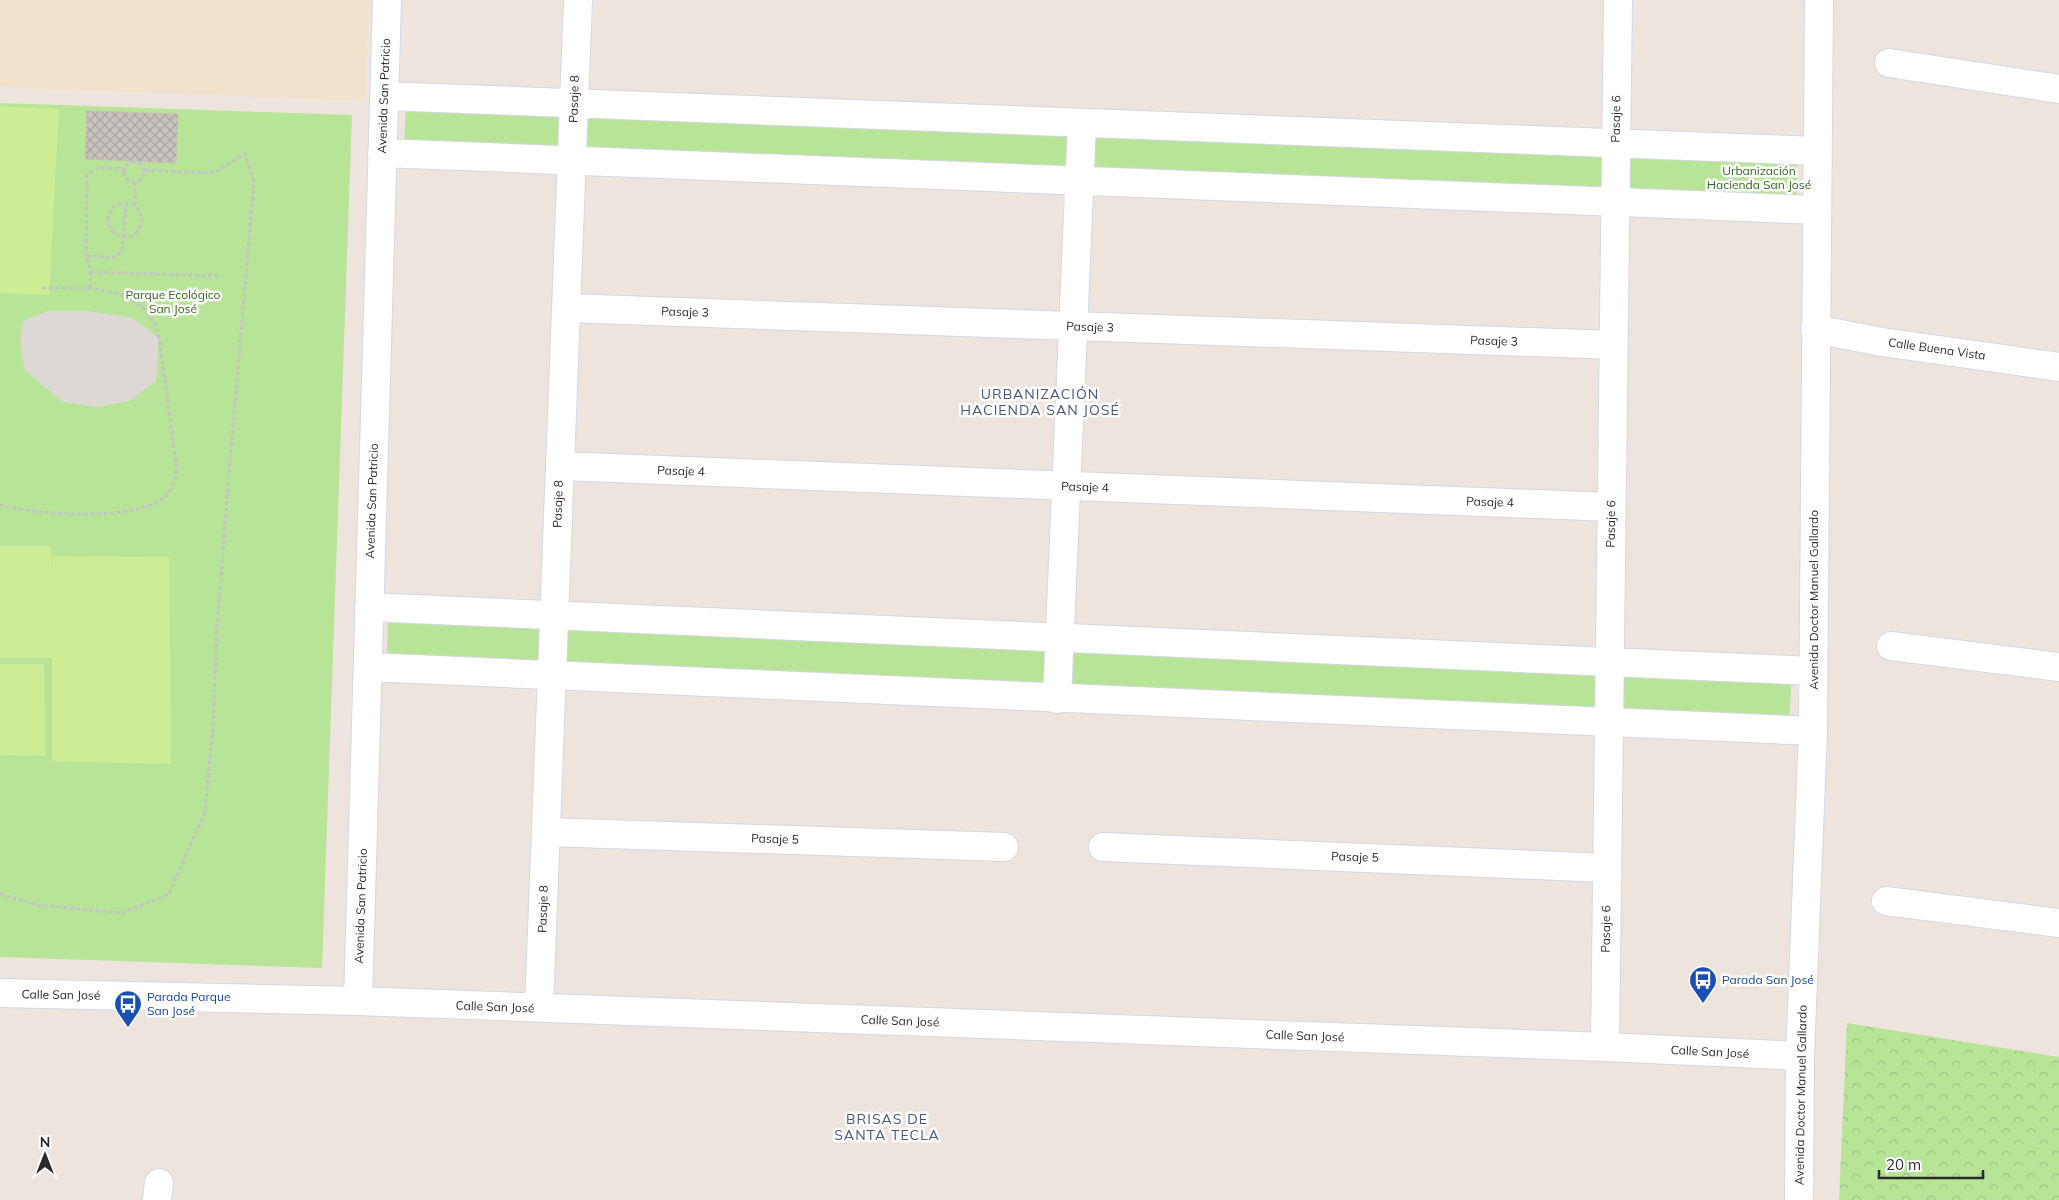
<svg xmlns="http://www.w3.org/2000/svg" width="2059" height="1200" font-family="Mulish,sans-serif">
<style>
.education{fill:#efe1cc}
.grass{fill:#b8e498}
.forest{fill:url(#forest-crowns)}
.pitch{fill:#cdec94}
.plaza{fill:#ddd8d4}
.building{fill:url(#building-cross-hatch);stroke:#c8c1b6}
.lines{fill:none;stroke-linecap:round;stroke-linejoin:round}
.street-casing{stroke:#d2d7e4;stroke-width:30}
.secondary-casing{stroke:#d2d7e4;stroke-width:30}
.path{stroke:#c4c4c4;stroke-width:3;stroke-dasharray:4 2.5;stroke-linecap:butt}
.street{stroke:#fff;stroke-width:28}
.secondary{stroke:#fff;stroke-width:28}
.labels{text-anchor:middle;stroke-width:5;stroke-linejoin:round;paint-order:stroke}
.street-label{font-size:12px;fill:#2b2b2b;stroke:#fff}
.park-label{font-size:12px;fill:#306a19;stroke:#fff}
.transit-label{font-size:12px;fill:#164399;stroke:#fff;text-anchor:start}
.neighbourhood-label{font-size:14px;letter-spacing:1px;fill:#4a577d;stroke:#fff}
</style>
<defs>
<pattern id="forest-crowns" width="20" height="18" patternUnits="userSpaceOnUse" patternTransform="scale(1.25)"><rect width="20" height="18" fill="#b8e498"/><path d="M2 6a3 3 0 1 1 6 0M12 15a3 3 0 1 1 6 0" fill="none" stroke="#9ec483"/></pattern>
<pattern id="building-cross-hatch" width="8" height="8" patternUnits="userSpaceOnUse" patternTransform="scale(1.25)"><rect width="8" height="8" fill="#c8c2bc"/><path d="M0 0l8 8M0 8l8-8" fill="none" stroke="#aca7a2"/></pattern>
</defs>
<rect width="100%" height="100%" fill="#ede5dd"/>
<path class="education" d="M0 0H369L365 101 0 87Z"/>
<path class="grass" d="M406 98 1797 151 1796 209 404 153Z
M0 103 352 115 322 968 0 957Z
M388 608 1792 670 1789 730 387 668Z"/>
<path class="forest" d="M1847 1023 2059 1057V1200H1839Z"/>
<path class="pitch" d="M0 106 59 109 49 295 0 293Z
M0 546H51L52 583V556L169 557 171 764 52 761V658H0Z
M0 664H44L45 756 0 755Z"/>
<path class="plaza" d="M48 311H88L133 318 159 338 156 381 130 401 97 407 62 402 25 370 20 344 23 321Z"/>
<path class="building" d="M87 111 178 114 176 163 85 159Z"/>
<g class="lines">
<g class="street-casing">
<path id="street" d="M1889 63 2059 89
M384 96 1817 151
M382 153 1817 210
M566 308 1614 345
M1815 329 1882 342 2059 367
M560 466 1611 507
M369 607 1813 671
M1891 646 2059 667
M368 667 1813 731
M1057 699 1082 123
M546 832 1004 847
M1103 847 1607 868
M1886 901 2059 923
M0 993 358 1001 1605 1047 1800 1056
M358 1001 387 0
M539 1008 578 0
M1605 1047 1618 0
M157 1200 159 1183"/>
</g>
<g class="secondary-casing">
<path id="secondary" d="M1799 1200 1800 1056 1813 731 1819 0"/>
</g>
<path class="path" d="M124 172a10 10 0 1 1 20 0a10 10 0 1 1-20 0Z
M135 182V205
M108 220a17 17 0 1 1 34 0a17 17 0 1 1-34 0Z
M86 256 116 257 122 252 126 202
M91 272 219 276
M90 288 91 272 86 256 87 176C95 164 112 168 125 169
M0 505C33 515 144 523 168 494 174 487 175 479 177 469L159 338C157 332 156 325 153 320 130 283 78 288 41 288
M0 894 38 905 122 913 169 894 205 812 213 725 217 629 229 473 254 182 245 154 214 173 144 170"/>
<use href="#street" class="street"/>
<use href="#secondary" class="secondary"/>
</g>
<defs>
<g id="bus-pin" transform="scale(1.4375)"><path d="M0 17L-7.5 6A9.5 9.5 0 1 1 7.5 6Z" fill="#1a4fb4" stroke="#fff"/><path d="M-5-6H5V4H4V6H2V4H-2V6H-4V4H-5ZM-3.5-4V0h7V-4ZM-3.5 1.2v1.5H-2V1.2ZM2 1.2v1.5H3.5V1.2Z" fill="#fff"/></g>
</defs>
<g fill-rule="evenodd">
<use href="#bus-pin" x="1703" y="980"/>
<use href="#bus-pin" x="128" y="1004"/>
</g>
<g class="labels">
<g class="street-label">
<text transform="translate(384 96) rotate(-88)" y="4">Avenida San Patricio</text>
<text transform="translate(574 99) rotate(-88)" y="4">Pasaje 8</text>
<text transform="translate(1616 119) rotate(-89)" y="4">Pasaje 6</text>
<text transform="translate(685 312) rotate(2)" y="4">Pasaje 3</text>
<text transform="translate(1090 327) rotate(2)" y="4">Pasaje 3</text>
<text transform="translate(1494 341) rotate(2)" y="4">Pasaje 3</text>
<text transform="translate(1937 349) rotate(8)" y="4">Calle Buena Vista</text>
<text transform="translate(681 471) rotate(2)" y="4">Pasaje 4</text>
<text transform="translate(1085 487) rotate(2)" y="4">Pasaje 4</text>
<text transform="translate(372 501) rotate(-88)" y="4">Avenida San Patricio</text>
<text transform="translate(1490 502) rotate(2)" y="4">Pasaje 4</text>
<text transform="translate(558 504) rotate(-88)" y="4">Pasaje 8</text>
<text transform="translate(1611 524) rotate(-89)" y="4">Pasaje 6</text>
<text transform="translate(1814 600) rotate(-90)" y="4">Avenida Doctor Manuel Gallardo</text>
<text transform="translate(775 839) rotate(2)" y="4">Pasaje 5</text>
<text transform="translate(1355 857) rotate(2)" y="4">Pasaje 5</text>
<text transform="translate(361 906) rotate(-88)" y="4">Avenida San Patricio</text>
<text transform="translate(543 909) rotate(-88)" y="4">Pasaje 8</text>
<text transform="translate(1606 929) rotate(-89)" y="4">Pasaje 6</text>
<text transform="translate(61 995) rotate(1)" y="4">Calle San José</text>
<text transform="translate(495 1007) rotate(2)" y="4">Calle San José</text>
<text transform="translate(900 1021) rotate(2)" y="4">Calle San José</text>
<text transform="translate(1305 1036) rotate(2)" y="4">Calle San José</text>
<text transform="translate(1710 1052) rotate(3)" y="4">Calle San José</text>
<text transform="translate(1801 1095) rotate(-89)" y="4">Avenida Doctor Manuel Gallardo</text>
</g>
<g class="park-label">
<text x="1759" y="175">Urbanización<tspan x="1759" dy="14">Hacienda San José</tspan></text>
<text x="173" y="299">Parque Ecológico<tspan x="173" dy="14">San José</tspan></text>
</g>
<g class="transit-label">
<text x="1722" y="984">Parada San José</text>
<text x="147" y="1001">Parada Parque<tspan x="147" dy="14">San José</tspan></text>
</g>
<g class="neighbourhood-label">
<text x="1040" y="399">URBANIZACIÓN<tspan x="1040" dy="16">HACIENDA SAN JOSÉ</tspan></text>
<text x="887" y="1124">BRISAS DE<tspan x="887" dy="16">SANTA TECLA</tspan></text>
</g>
</g>
<g transform="translate(45 1155)" stroke="#ffffff" stroke-width="4" paint-order="stroke">
<path d="M0-4L9 19L0 12L-9 19Z" fill="#2b2b2b"/>
<text y="-8" font-size="14" font-weight="bold" text-anchor="middle" fill="#2b2b2b">N</text>
</g>
<path d="M1879 1170v8h104v-8" fill="none" stroke="#2b2b2b" stroke-width="2.5"/>
<text x="1886" y="1170" font-size="15" fill="#2b2b2b" stroke="#ffffff" stroke-width="4" paint-order="stroke">20 m</text>
</svg>
